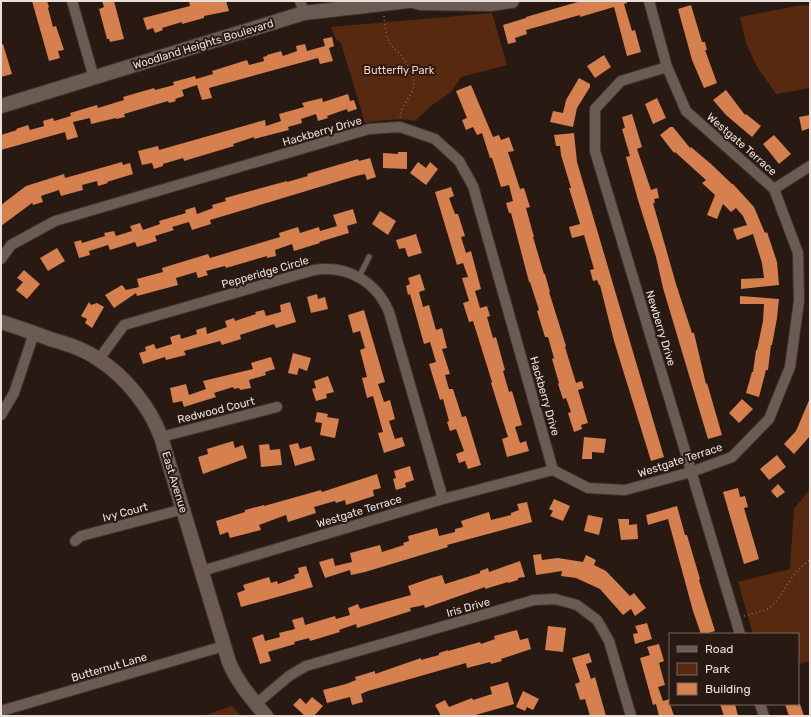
<svg xmlns="http://www.w3.org/2000/svg" width="811" height="717" font-family="Rubik,sans-serif">
<style>
.green{fill:#572a10}
.building{fill:#d67f4f}
.lines{fill:none;stroke-linecap:round;stroke-linejoin:round}
.lane-casing{stroke:#403532;stroke-width:7}
.street-casing{stroke:#403532;stroke-width:12}
.secondary-casing{stroke:#403532;stroke-width:16}
.path{stroke:#7b6e68;stroke-width:1.5;stroke-dasharray:1 3;stroke-linecap:butt}
.lane{stroke:#6c5b53;stroke-width:5}
.street{stroke:#6c5b53;stroke-width:10}
.secondary{stroke:#6c5b53;stroke-width:14}
.labels{text-anchor:middle;stroke-width:4;stroke-linejoin:round;paint-order:stroke}
.street-label{font-size:11px;fill:#eae0db;stroke:#281a13}
.park-label{font-size:11px;fill:#fdcfb7;stroke:#281a13}
</style>
<rect width="100%" height="100%" fill="#281a13"/>
<path class="green" d="M810 5V88L776 94 756 65 746 43 740 17 796 6Z
M492 13 507 65 461 77 452 91 431 106 415 121C398 118 382 120 365 123L341 43 336 39 331 27Z
M810 489V661L798 664V634H753L738 582 790 569 794 509Z
M232 706 241 716H203Z"/>
<path class="building" d="M32 1H47L49 7 48 8 53 27 56 26 64 50 58 51 60 58 49 61Z
M102 1H114L124 39 110 42 109 39H107L99 9 104 7Z
M189 1H226L229 11 204 16V18L182 24V22L162 28 163 30 155 33 153 28 147 30 143 18 190 6Z
M581 1H627V3L624 4 632 31 635 30 641 52 627 56 614 7 580 17V15L526 30 527 34 515 38 516 42 508 44 503 25 526 18V17Z
M691 5 702 42H705L707 50H705L717 83 704 88 692 60 678 9Z
M332 37 334 46 329 48 333 61 320 64 318 58 209 88 212 98 202 100 197 85 182 90 184 96 175 99 176 101 169 103 168 101 124 114 125 117 116 119V118L91 124 90 118 73 122 78 137 67 140 65 132 1 150V135L17 130 16 129 28 125 30 130 44 126 43 121 53 118 54 121 71 116 70 113 97 105 98 108 124 100 123 97 154 88 155 90 174 85 173 82 195 76 196 79 213 74 212 71 247 60 249 65 264 61 263 57 267 56V55L281 51 283 56 297 51 296 46 305 44 307 51 325 46 323 39Z
M3 44 12 74 1 77V45Z
M604 55 611 67 595 78 587 66Z
M579 78 590 84V87L577 108 573 127 550 122 553 111 563 113 566 100Z
M471 85 493 137 499 135 501 140 509 137 514 151 508 152 520 189 524 188 530 207 526 208 534 237H533L544 274H545L550 292H549L566 346 565 347 576 383 582 381 584 388 578 390 588 423 581 425 582 429 574 432 568 413 571 412 566 398 563 399 558 384 559 383 552 359 554 358 548 337H545L537 311 539 310 530 282H529L511 213H509L506 203 513 201 509 185 501 187 492 158H490L482 133 477 135 473 127 466 130 462 120 467 118 456 91Z
M726 90 745 115 746 114 761 126 752 137 726 115 713 100Z
M348 94 350 101 354 100 357 109 348 112 347 109 327 116 328 118 318 121 316 114 301 119 302 123 288 127 289 130 254 139V137L233 144 234 146 184 161 183 158 163 164V166L154 169 152 163 142 165 138 151 158 146 159 150 265 120 266 126 281 121 279 114 304 107 302 103 322 98 323 102Z
M657 98 666 118 653 124 645 104Z
M632 114 642 147 637 149 651 190 657 188 659 198 654 199 655 203H653L676 284 692 333H694L706 384 707 383 722 435 708 439 663 288 656 257 638 200 626 157 630 156 622 129 625 128 622 117Z
M810 115V128L802 131 799 117Z
M670 127H673L690 148 691 147 711 164 732 184H733L754 207 765 233 767 232 777 262 779 285 741 289V279L764 278 762 263 753 234 737 240 733 229 747 225 743 216 736 208 731 212 723 204 717 219 707 215 715 195 702 183 706 180 675 152 674 153 660 135Z
M574 133 577 162 582 179 664 457 651 461 614 341 600 285H599L597 280 593 281 590 270 594 269 584 235 572 238 569 227 580 224 569 188H571L561 155 560 146H556L554 135Z
M774 135 791 154 779 164 763 144Z
M398 152H407V169L383 168V153L398 154Z
M370 158 376 177 367 180 365 174 356 176 210 220 211 224 192 230 189 222 172 227 174 230 155 236 157 241 137 247 135 242 110 250 108 245 89 251 90 255 79 258 74 242 81 240 82 243 105 236 104 233 114 231 116 236 132 231 130 226 140 223 143 230 160 224 159 221 186 213 185 210 195 207 197 214 213 208 212 205 226 201 225 198 287 181V182L308 176 307 174 358 159 359 161Z
M122 162 123 165 130 163 133 174 107 182 108 183 98 186 97 181 82 185 83 190 61 196 59 190 41 196 43 202 33 205 32 203 1 226V205L26 186 64 174 65 178Z
M418 162 426 168 430 162 438 169 426 185 410 173Z
M451 187 454 196 449 198 455 214H458L465 236 461 237 466 253 471 251 481 289 475 291 480 308 487 306 490 316 487 317 493 338 496 337 505 370 503 371 509 392 512 391 522 425 515 427 520 443 526 441 529 451 507 457 502 439 508 437 491 383 492 382 473 321 469 322 463 303 469 301 462 278 468 277 463 263 457 265 435 192Z
M353 209 357 223 347 226 349 233 319 242 320 243 294 251 292 244 275 250 276 256 267 258V256L226 268 225 266 206 271 208 275 198 278 196 272 176 278 178 285 137 296 136 293 114 308 105 295 122 285 126 290 139 287 137 279 163 272 162 268 208 254 210 258 280 237 279 233 298 227 300 233 319 227 320 231 337 226 333 215Z
M380 211 396 221 388 235 372 224Z
M416 234 422 253 408 257 405 248 399 249 396 240Z
M57 248 65 261 48 271 40 258Z
M24 270 40 284 27 299 16 290 23 282 17 278Z
M420 274 425 290 419 292 423 307 429 305 436 330 442 328 447 348 442 349 450 374 445 375 449 389H453L462 417 466 416 481 465 468 469 465 461 459 463 456 454 464 451 456 429 450 431 447 422 449 421 443 399 440 400 429 364 436 362 430 342 424 344 410 294 408 295 406 286 410 284 408 278Z
M317 294 318 299 325 297 328 309 311 313 307 297Z
M740 296 779 299 777 318 772 345H771L768 370H766L759 397 746 393 752 372H753L756 350H757L763 321 764 304H740Z
M89 302 91 305 97 303 104 307 92 328 85 323 87 319 81 316Z
M290 302 296 322 276 328 274 324 240 335 241 339 222 345 220 341 184 351 186 355 166 360 165 357 143 364 139 353 146 351 145 347 154 344 156 349 172 344 170 337 180 334 181 339 197 334 196 330 206 327 207 334 227 327 225 321 234 318 235 321 256 314 255 312 264 310 266 316 281 312 280 305Z
M364 310 385 382 378 384 384 402 390 400 395 419 389 421 395 439 402 437 405 446 384 453 378 433 383 432 373 396 367 398 362 378 367 377 360 350 365 348 360 331 353 333 348 315Z
M293 353 311 358 307 371 299 368 297 375 288 373Z
M271 357 275 369 265 372 266 375 249 380 251 388 240 390 239 388 234 389 233 387 214 393 216 397 184 407 182 401 173 403 170 388 186 384 189 395 206 389 203 381 253 369 251 363Z
M328 376 334 392 326 394 327 398 316 401 312 389 316 388 314 381Z
M810 398V436L794 454 784 444 796 431Z
M742 399 753 409 739 423 729 413Z
M317 412 328 414 327 417 339 419 335 438 320 435 322 423 315 422Z
M584 437 606 439 604 453 592 452V459H582Z
M233 441 235 448 243 445 247 458 203 474 198 457 208 454 207 449Z
M298 443 300 449 311 446 315 460 295 466 289 445Z
M269 444 270 450 280 449 282 465 261 467 259 445Z
M777 455 786 467 769 480 760 469Z
M410 466 414 480 405 483 406 487 396 490 393 479 396 478 394 471Z
M377 474 381 488 373 490 374 496 346 505 345 500 336 503 335 501 314 507 316 513 288 522 286 515 259 525 261 530 230 538 228 532 220 535 216 521 245 512V510L264 505V506L321 490 322 492Z
M778 484 785 492 777 498 771 491Z
M738 488 740 497 745 496 748 507 744 508 759 559 744 564 723 492Z
M554 499 570 506 563 521 550 516 553 511 549 509Z
M527 502 532 522 447 545 448 547 365 572 351 575 350 570 325 578 319 562 333 558 335 566 352 562 350 553 380 545 382 552 404 545 403 543 409 541 408 536 437 528 439 536 455 532V529L463 527 461 521 489 512 491 520 511 515V513L519 510 517 504Z
M677 506 685 535H687L700 579 699 580 715 631 705 634H701L693 611 668 519 648 525 646 515Z
M588 515 603 518 599 535 584 531Z
M618 519H629V525L637 524 638 539 621 540Z
M541 554 542 560 558 558 583 562 586 555 596 560 594 565 606 571 630 596 634 593 646 608 635 616 631 609 623 615 600 589 576 578 561 576 562 571 536 575 533 555Z
M520 561 525 577 518 578V580L508 583V582L485 589V587L425 608 424 605 410 608 411 611 357 628 356 624 339 630 340 632 310 641 309 638 294 642 295 644 268 652 271 661 260 664 252 638 263 634 265 641 280 637 279 633 295 629 292 620 303 617 305 625 335 616 336 619 350 615 348 608 358 604 360 609 411 595 408 586 431 578 442 575 445 584 480 573V571L488 568 489 572Z
M306 566 313 587 241 607 237 593 245 590 243 585 269 577 271 583 277 581 278 584 295 578 294 575 299 573 298 568Z
M647 623 652 639 635 644 633 634 638 633 635 626Z
M548 626 566 628 563 652 545 650Z
M517 630 520 640 528 638 531 649 501 659 502 661 491 664 490 662 467 668 466 663 368 691 361 694 363 702 352 705 350 697 327 703 323 690 346 684 356 680 355 677 375 671V674L421 658V660L439 655V653L448 650V651L480 642 481 644 495 639 494 636Z
M659 644 664 661 659 663 665 685 658 687 663 701 670 699V704L674 716H659L656 704 653 705 640 658 650 655 647 647Z
M589 653 592 662 586 664 591 679 595 677 606 716H590L585 699 580 700 575 684 580 682 572 658Z
M508 682 514 704 472 716H441L435 705 445 700 449 707 472 698 473 700 492 694 490 687Z
M523 691 539 699 533 710 527 707 525 711 516 707Z
M312 697 323 706 314 716H305L293 705 300 698 306 704Z
M720 704H735L738 716H724Z
M785 704H800L804 716H789Z"/>
<g class="lines">
<g class="lane-casing">
<path id="lane" d="M359 277 369 257"/>
</g>
<g class="street-casing">
<path id="street" d="M72 1 94 78
M300 1 304 13
M667 67 621 81 595 109V151L740 634
M774 189 810 166
M1 259 11 245 55 221 369 129 400 127 435 139 459 161 473 186 553 470
M99 359 124 325 314 270C347 265 376 281 389 312L443 499
M1 415 14 393 34 333
M161 437 277 407
M75 541 81 536 184 509
M202 571 443 499 553 470 588 488 625 490 691 472 732 457 769 419 790 367 799 301 798 253 774 189 686 111 667 67 649 1
M256 704 289 676 306 666 534 600 555 599 577 605 597 620 609 641 631 716
M760 704 764 716
M1 711 224 646"/>
</g>
<g class="secondary-casing">
<path id="secondary" d="M412 1 421 3 490 4 512 1
M1 106 304 13 408 1
M1 322C17 327 34 333 50 339 67 344 84 349 98 359 125 376 150 407 161 437L229 662C237 682 252 699 266 716"/>
</g>
<path class="path" d="M384 16C385 25 385 34 390 43 392 47 396 50 400 54 405 61 413 72 414 81 414 96 401 104 400 118
M744 616 768 609 776 602 793 576 803 565 810 560"/>
<use href="#lane" class="lane"/>
<use href="#street" class="street"/>
<use href="#secondary" class="secondary"/>
</g>
<g class="labels">
<g class="street-label">
<text transform="translate(203 44) rotate(-17)" y="4">Woodland Heights Boulevard</text>
<text transform="translate(322 131) rotate(-16)" y="4">Hackberry Drive</text>
<text transform="translate(742 144) rotate(41)" y="4">Westgate Terrace</text>
<text transform="translate(265 272) rotate(-16)" y="4">Pepperidge Circle</text>
<text transform="translate(661 328) rotate(73)" y="4">Newberry Drive</text>
<text transform="translate(545 396) rotate(74)" y="4">Hackberry Drive</text>
<text transform="translate(216 410) rotate(-14)" y="4">Redwood Court</text>
<text transform="translate(680 460) rotate(-18)" y="4">Westgate Terrace</text>
<text transform="translate(175 482) rotate(73)" y="4">East Avenue</text>
<text transform="translate(359 511) rotate(-17)" y="4">Westgate Terrace</text>
<text transform="translate(125 512) rotate(-15)" y="4">Ivy Court</text>
<text transform="translate(468 607) rotate(-16)" y="4">Iris Drive</text>
<text transform="translate(109 667) rotate(-16)" y="4">Butternut Lane</text>
</g>
<g class="park-label">
<text x="399" y="74">Butterfly Park</text>
</g>
</g>
<rect width="811" height="717" fill="none" stroke="#eae0db" stroke-width="4"/>
<rect x="669" y="633" width="130" height="72" fill="#281a13" stroke="#766963"/>
<rect x="677" y="646" width="20" height="6" fill="#6c5b53" stroke="#766963"/>
<text x="705" y="653" font-size="12" fill="#eae0db">Road</text>
<rect x="677" y="663" width="20" height="12" fill="#572a10" stroke="#766963"/>
<text x="705" y="673" font-size="12" fill="#eae0db">Park</text>
<rect x="677" y="683" width="20" height="12" fill="#d67f4f" stroke="#766963"/>
<text x="705" y="693" font-size="12" fill="#eae0db">Building</text>
</svg>
